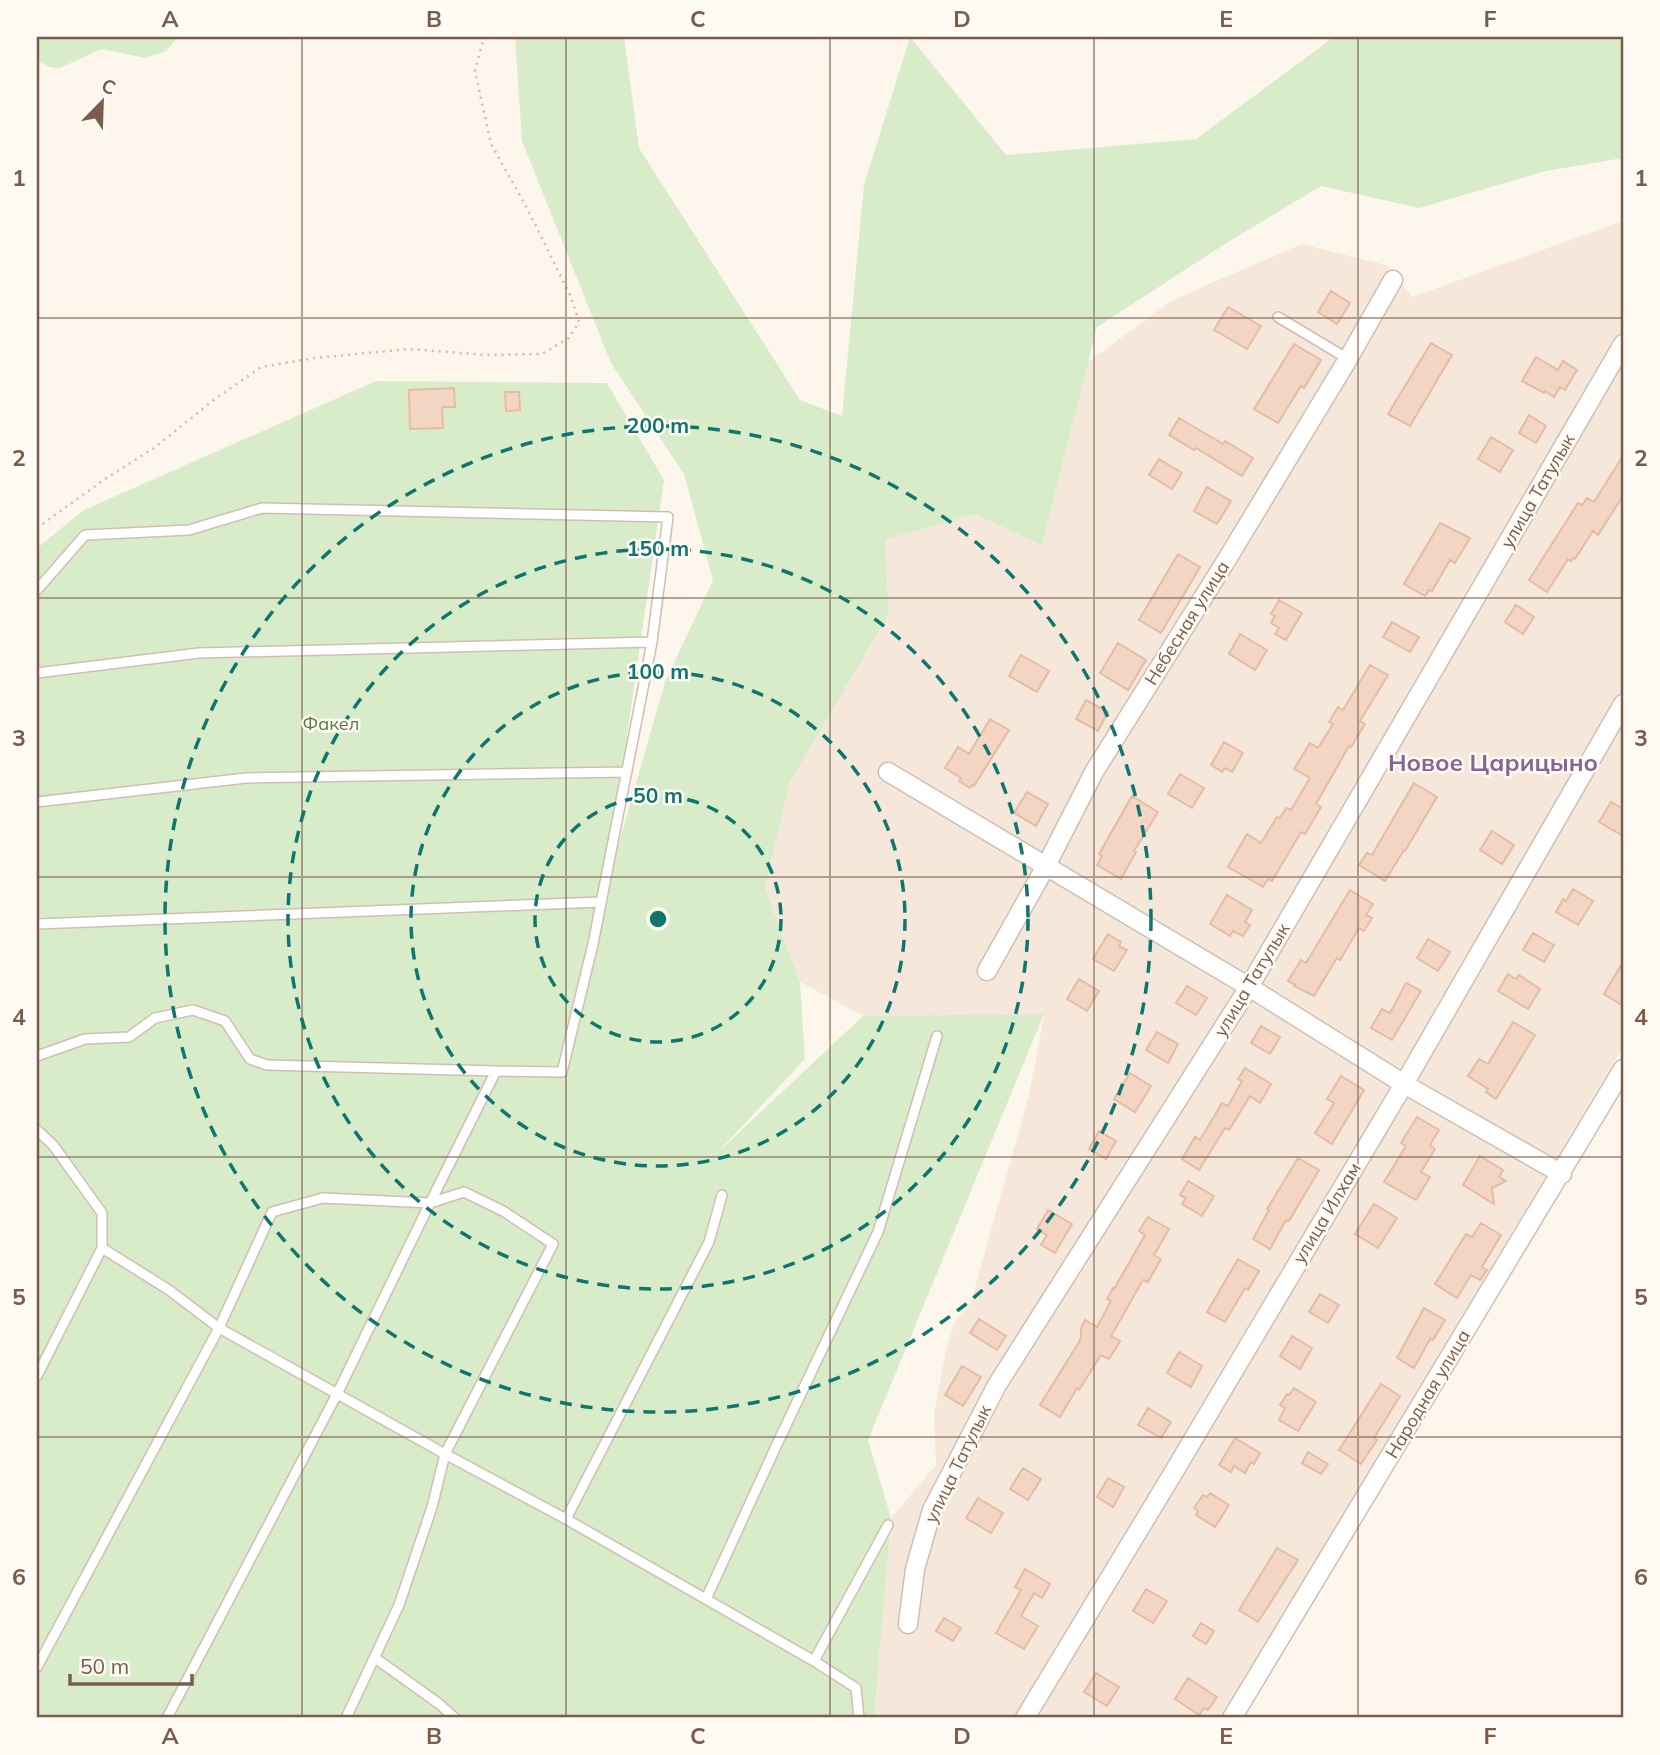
<svg xmlns="http://www.w3.org/2000/svg" width="1660" height="1755" font-family="Mulish,sans-serif">
<style>
.residential{fill:#f5e8da}
.green{fill:#d8ecc9}
.building{fill:#f3d5c3;stroke:#e6bba3;stroke-width:2}
.lines{fill:none;stroke-linecap:round;stroke-linejoin:round}
.lane-casing{stroke:#d1beb0;stroke-width:12}
.street-casing{stroke:#d1beb0;stroke-width:21}
.path{stroke:#d9b8a5;stroke-width:2.5;stroke-dasharray:2 5;stroke-linecap:butt}
.lane{stroke:#fff;stroke-width:9}
.street{stroke:#fff;stroke-width:18}
.grid{fill:none;stroke:#7a5c4d;stroke-width:2;stroke-opacity:0.55}
.ring{fill:none;stroke:#0f766e;stroke-width:3.5;stroke-dasharray:12 9}
.labels{text-anchor:middle;stroke-width:5;stroke-linejoin:round;paint-order:stroke}
.street-label{font-size:18px;fill:#7a5c4d;stroke:#fffaf3}
.park-label{font-size:18px;fill:#537a41;stroke:#fffaf3}
.district-label{font-size:24px;font-weight:bold;fill:#846695;stroke:#fffaf3}
.centre{fill:#0f766e;stroke:#fffaf3;stroke-width:3.5}
.ring-label{font-size:21px;text-anchor:middle;font-weight:bold;fill:#0f766e;stroke:#fffaf3;stroke-width:5;stroke-linejoin:round;paint-order:stroke}
.neatline{fill:none;stroke:#7a5c4d;stroke-width:2.5}
.grid-label{font-size:23px;text-anchor:middle;font-weight:bold;fill:#7a5c4d}
</style>
<rect width="100%" height="100%" fill="#fdf6ec"/>
<path class="residential" d="M1623 221V1047L1221 1718H874L891 1518 936 1465 934 1414 946 1351 955 1321 971 1302 1030 1091 1044 1015 863 1016 800 982 765 889 790 782 889 614 885 540 974 514 1042 545 1088 362 1170 302 1209 284 1302 244 1386 265 1412 297Z"/>
<path class="green" d="M41 37H178L166 51 145 58 102 49 60 68 50 67 40 62 37 48Z
M515 37H624L639 148 800 400 842 416 864 185 910 37 1006 155 1196 139 1334 37H1623V158L1546 171 1419 208 1321 186 1228 242 1097 327 1042 545 974 514 885 540 889 614 790 782 765 888 800 982 805 1059 716 1154 863 1016 1044 1014 868 1440 891 1518 874 1718H37V548L84 510 376 381 607 383 664 480 604 895 665 682 713 580 684 474 611 363 522 141Z"/>
<path class="building" d="M1331 291 1350 303 1337 324 1318 312Z
M1228 307 1261 326 1247 349 1214 330Z
M1431 343 1452 355 1410 426 1388 414Z
M1294 344 1321 360 1304 388 1301 386 1278 423 1254 409Z
M1536 357 1558 370 1563 361 1577 370 1565 390 1560 387 1554 397 1545 391 1544 393 1522 381Z
M454 388 455 407H442L443 428 410 429 409 390Z
M505 392H519L520 410 506 411Z
M1529 415 1546 426 1536 443 1519 433Z
M1179 418 1223 444 1225 441 1253 458 1242 476 1196 448 1194 450 1169 435Z
M1491 437 1513 450 1500 472 1478 459Z
M1623 456V496L1598 535 1593 531 1575 559 1573 558 1571 561 1568 559 1547 592 1529 580 1578 503 1582 505 1587 498 1594 502Z
M1159 459 1182 473 1172 489 1149 475Z
M1207 487 1231 501 1217 524 1194 511Z
M1440 523 1470 538 1455 563 1450 560 1432 591 1429 590 1425 596 1404 584Z
M1178 554 1200 567 1161 633 1139 620Z
M1279 600 1302 613 1286 640 1275 634 1279 628 1271 623 1275 616 1271 614Z
M1516 605 1534 617 1523 634 1505 622Z
M1392 622 1419 637 1410 652 1383 637Z
M1240 634 1267 650 1255 670 1229 654Z
M1118 643 1146 660 1128 690 1100 673Z
M1021 655 1049 671 1037 692 1009 676Z
M1370 665 1388 675 1360 721 1365 724 1351 747 1349 746 1316 804 1321 807 1305 834 1301 832 1272 881 1268 879 1263 887 1228 867 1247 834 1261 843 1277 817 1280 818 1286 808 1291 810 1310 778 1294 769 1310 743 1318 748 1333 724 1329 722 1338 707 1343 710Z
M1086 700 1108 712 1098 731 1076 719Z
M990 719 1009 730 974 786 972 785 970 788 959 781 961 778 945 768 958 747 969 754Z
M1224 742 1243 753 1232 772 1225 768 1222 772 1211 765Z
M1180 774 1204 788 1192 808 1168 794Z
M1414 783 1437 797 1405 851 1404 850 1385 881 1359 865 1367 853 1372 855Z
M1027 792 1048 804 1036 826 1014 813Z
M1132 796 1158 812 1134 851 1136 852 1121 879 1097 865 1102 856 1099 854Z
M1611 802 1623 809V836L1599 822Z
M1492 831 1514 845 1502 864 1480 850Z
M1573 889 1593 901 1578 925 1556 912 1563 899 1566 901Z
M1350 890 1373 904 1366 915 1372 918 1364 931 1359 928 1340 960 1337 958 1314 996 1294 986 1295 985 1288 981 1301 960 1306 963Z
M1227 895 1252 910 1245 922 1250 925 1243 936 1233 931 1230 936 1210 924Z
M1533 933 1554 945 1544 962 1523 950Z
M1108 934 1121 942 1119 946 1127 950 1114 971 1093 959Z
M1428 939 1450 952 1438 971 1417 958Z
M1623 962V1006L1604 994Z
M1508 974 1516 979 1519 975 1540 989 1528 1009 1498 991Z
M1079 979 1099 991 1087 1011 1067 999Z
M1406 983 1421 991 1392 1040 1371 1028 1382 1009 1390 1013Z
M1187 986 1207 998 1196 1015 1176 1003Z
M1513 1022 1535 1035 1496 1099 1486 1092 1488 1089 1468 1076 1479 1059 1488 1064Z
M1261 1026 1280 1037 1270 1054 1251 1043Z
M1157 1032 1178 1044 1168 1063 1146 1050Z
M1245 1068 1271 1084 1260 1103 1250 1096 1229 1130 1225 1128 1199 1170 1182 1159 1195 1137 1200 1140 1222 1103 1228 1106 1242 1081 1238 1079Z
M1130 1073 1151 1086 1135 1112 1114 1099Z
M1341 1076 1364 1090 1332 1144 1315 1133 1334 1103 1327 1099Z
M1417 1117 1439 1130 1430 1145 1435 1149 1421 1172 1430 1177 1416 1200 1384 1182 1406 1146 1401 1143Z
M1099 1131 1116 1141 1106 1159 1089 1149Z
M1480 1156 1503 1170 1499 1177 1506 1181 1492 1188 1494 1204 1463 1185Z
M1298 1158 1319 1170 1289 1221 1286 1220 1270 1249 1253 1239 1269 1210 1267 1209Z
M1188 1181 1214 1196 1202 1216 1182 1204 1186 1198 1180 1195Z
M1374 1204 1397 1218 1378 1248 1355 1234Z
M1048 1210 1072 1224 1055 1253 1041 1245 1047 1235 1037 1229Z
M1148 1217 1169 1229 1154 1255 1161 1259 1148 1282 1143 1280 1111 1336 1120 1341 1109 1359 1101 1355 1079 1390 1077 1388 1060 1417 1040 1405 1079 1342 1081 1337V1328L1085 1320 1097 1327 1111 1301 1107 1299 1113 1288 1114 1289 1145 1235 1139 1231Z
M1481 1223 1501 1235 1482 1267 1487 1270 1480 1280 1471 1275 1457 1298 1435 1284 1466 1234 1472 1237Z
M1238 1259 1259 1271 1248 1290 1245 1288 1225 1322 1207 1312Z
M1320 1294 1339 1305 1328 1323 1309 1312Z
M1424 1308 1445 1320 1433 1340 1430 1339 1414 1368 1397 1358Z
M979 1319 1006 1336 997 1350 970 1333Z
M1292 1336 1312 1348 1300 1369 1280 1356Z
M1179 1352 1202 1366 1191 1387 1167 1373Z
M962 1366 981 1377 963 1406 945 1395Z
M1381 1384 1400 1396 1374 1438 1377 1440 1361 1464 1339 1450Z
M1294 1388 1316 1402 1298 1431 1279 1420 1285 1408 1280 1405 1287 1394 1289 1395Z
M1148 1408 1171 1422 1161 1438 1138 1425Z
M1235 1438 1260 1453 1254 1464 1251 1462 1245 1473 1234 1466 1231 1472 1219 1465Z
M1308 1452 1328 1464 1321 1474 1302 1463Z
M1023 1468 1041 1479 1028 1500 1010 1489Z
M1108 1478 1124 1487 1113 1507 1097 1497Z
M1210 1493 1229 1505 1215 1527 1196 1515 1198 1511 1194 1508 1203 1495 1207 1497Z
M978 1498 1003 1513 991 1533 966 1518Z
M1277 1548 1298 1560 1258 1622 1239 1610Z
M1025 1569 1050 1584 1042 1598 1034 1593 1021 1616 1038 1626 1024 1649 996 1633 1021 1590 1015 1587Z
M1146 1589 1167 1601 1153 1623 1133 1611Z
M944 1618 961 1628 953 1641 936 1631Z
M1201 1623 1214 1631 1206 1644 1193 1636Z
M1096 1673 1119 1687 1107 1706 1084 1692Z
M1188 1678 1217 1697 1208 1710 1204 1708 1199 1715 1175 1699Z"/>
<g class="lines">
<g class="lane-casing">
<path id="lane" d="M1278 317 1348 359
M37 590 85 535 189 530 262 508 668 517 652 642 593 944 562 1072 496 1071 430 1203 323 1198 272 1212 219 1328 37 1667
M37 673 199 653 652 642
M37 802 246 778 627 772
M37 924 601 902
M37 1056 85 1039 129 1037 155 1018 193 1010 225 1021 250 1059 267 1065 496 1071
M37 1130 53 1145 102 1213V1248L37 1376
M102 1248 169 1290 219 1328 445 1454 566 1519 814 1661 856 1688 859 1718
M566 1519 709 1242 722 1195
M706 1599 778 1442 878 1232 937 1036
M375 1658 438 1703 455 1718
M814 1661 888 1525
M167 1718 337 1394 430 1203 464 1192 503 1211 553 1244 445 1454 432 1507 399 1605 346 1718"/>
</g>
<g class="street-casing">
<path id="street" d="M888 772 1249 987 1404 1084 1562 1174
M987 971 1046 866 1094 772 1226 561 1348 359 1393 280
M908 1624 915 1569 932 1510 997 1385 1249 987 1623 344
M1025 1718 1172 1475 1404 1084 1623 704
M1232 1718 1623 1069"/>
</g>
<path class="path" d="M37 528 105 479 154 448 215 399 261 367 315 358 409 349 487 355 542 354 569 338 579 322 571 297 527 208 491 144 475 71 484 37"/>
<use href="#lane" class="lane"/>
<use href="#street" class="street"/>
</g>
<path class="grid" d="M302 37V1718M566 37V1718M830 37V1718M1094 37V1718M1358 37V1718M37 318H1623M37 598H1623M37 877H1623M37 1157H1623M37 1437H1623"/>
<g class="ring">
<circle cx="658" cy="919" r="123"/>
<circle cx="658" cy="919" r="247"/>
<circle cx="658" cy="919" r="370"/>
<circle cx="658" cy="919" r="493"/>
</g>
<g class="labels">
<g class="street-label">
<text transform="translate(1538 491) rotate(-60)" y="6">улица Татулык</text>
<text transform="translate(1187 623) rotate(-58)" y="6">Небесная улица</text>
<text transform="translate(1252 980) rotate(-59)" y="6">улица Татулык</text>
<text transform="translate(1327 1213) rotate(-59)" y="6">улица Илхам</text>
<text transform="translate(1428 1394) rotate(-59)" y="6">Народная улица</text>
<text transform="translate(958 1464) rotate(-64)" y="6">улица Татулык</text>
</g>
<g class="park-label">
<text x="331" y="730">Факел</text>
</g>
<g class="district-label">
<text x="1493" y="771">Новое Царицыно</text>
</g>
</g>
<circle cx="658" cy="919" r="10" class="centre"/>
<g class="ring-label">
<text x="658" y="433">200 m</text>
<text x="658" y="556">150 m</text>
<text x="658" y="679">100 m</text>
<text x="658" y="803">50 m</text>
</g>
<rect width="1660" height="1755" fill="none" stroke="#fffaf3" stroke-width="77"/>
<g transform="translate(102 102) rotate(23)" stroke="#fffaf3" stroke-width="5" paint-order="stroke">
<path d="M0-5L12 26L0 18L-12 26Z" fill="#7a5c4d"/>
<text y="-10" font-size="19" font-weight="bold" text-anchor="middle" fill="#7a5c4d">С</text>
</g>
<path d="M70 1674v10h122v-10" fill="none" stroke="#7a5c4d" stroke-width="3.5"/>
<text x="80" y="1674" font-size="21" fill="#7a5c4d" stroke="#fffaf3" stroke-width="5" paint-order="stroke">50 m</text>
<rect x="38" y="38" width="1584" height="1678" class="neatline"/>
<g class="grid-label">
<text x="170" y="27">A</text>
<text x="434" y="27">B</text>
<text x="698" y="27">C</text>
<text x="962" y="27">D</text>
<text x="1226" y="27">E</text>
<text x="1490" y="27">F</text>
<text x="19" y="186">1</text>
<text x="1641" y="186">1</text>
<text x="19" y="466">2</text>
<text x="1641" y="466">2</text>
<text x="19" y="746">3</text>
<text x="1641" y="746">3</text>
<text x="19" y="1025">4</text>
<text x="1641" y="1025">4</text>
<text x="19" y="1305">5</text>
<text x="1641" y="1305">5</text>
<text x="19" y="1585">6</text>
<text x="1641" y="1585">6</text>
<text x="170" y="1744">A</text>
<text x="434" y="1744">B</text>
<text x="698" y="1744">C</text>
<text x="962" y="1744">D</text>
<text x="1226" y="1744">E</text>
<text x="1490" y="1744">F</text>
</g>
</svg>
